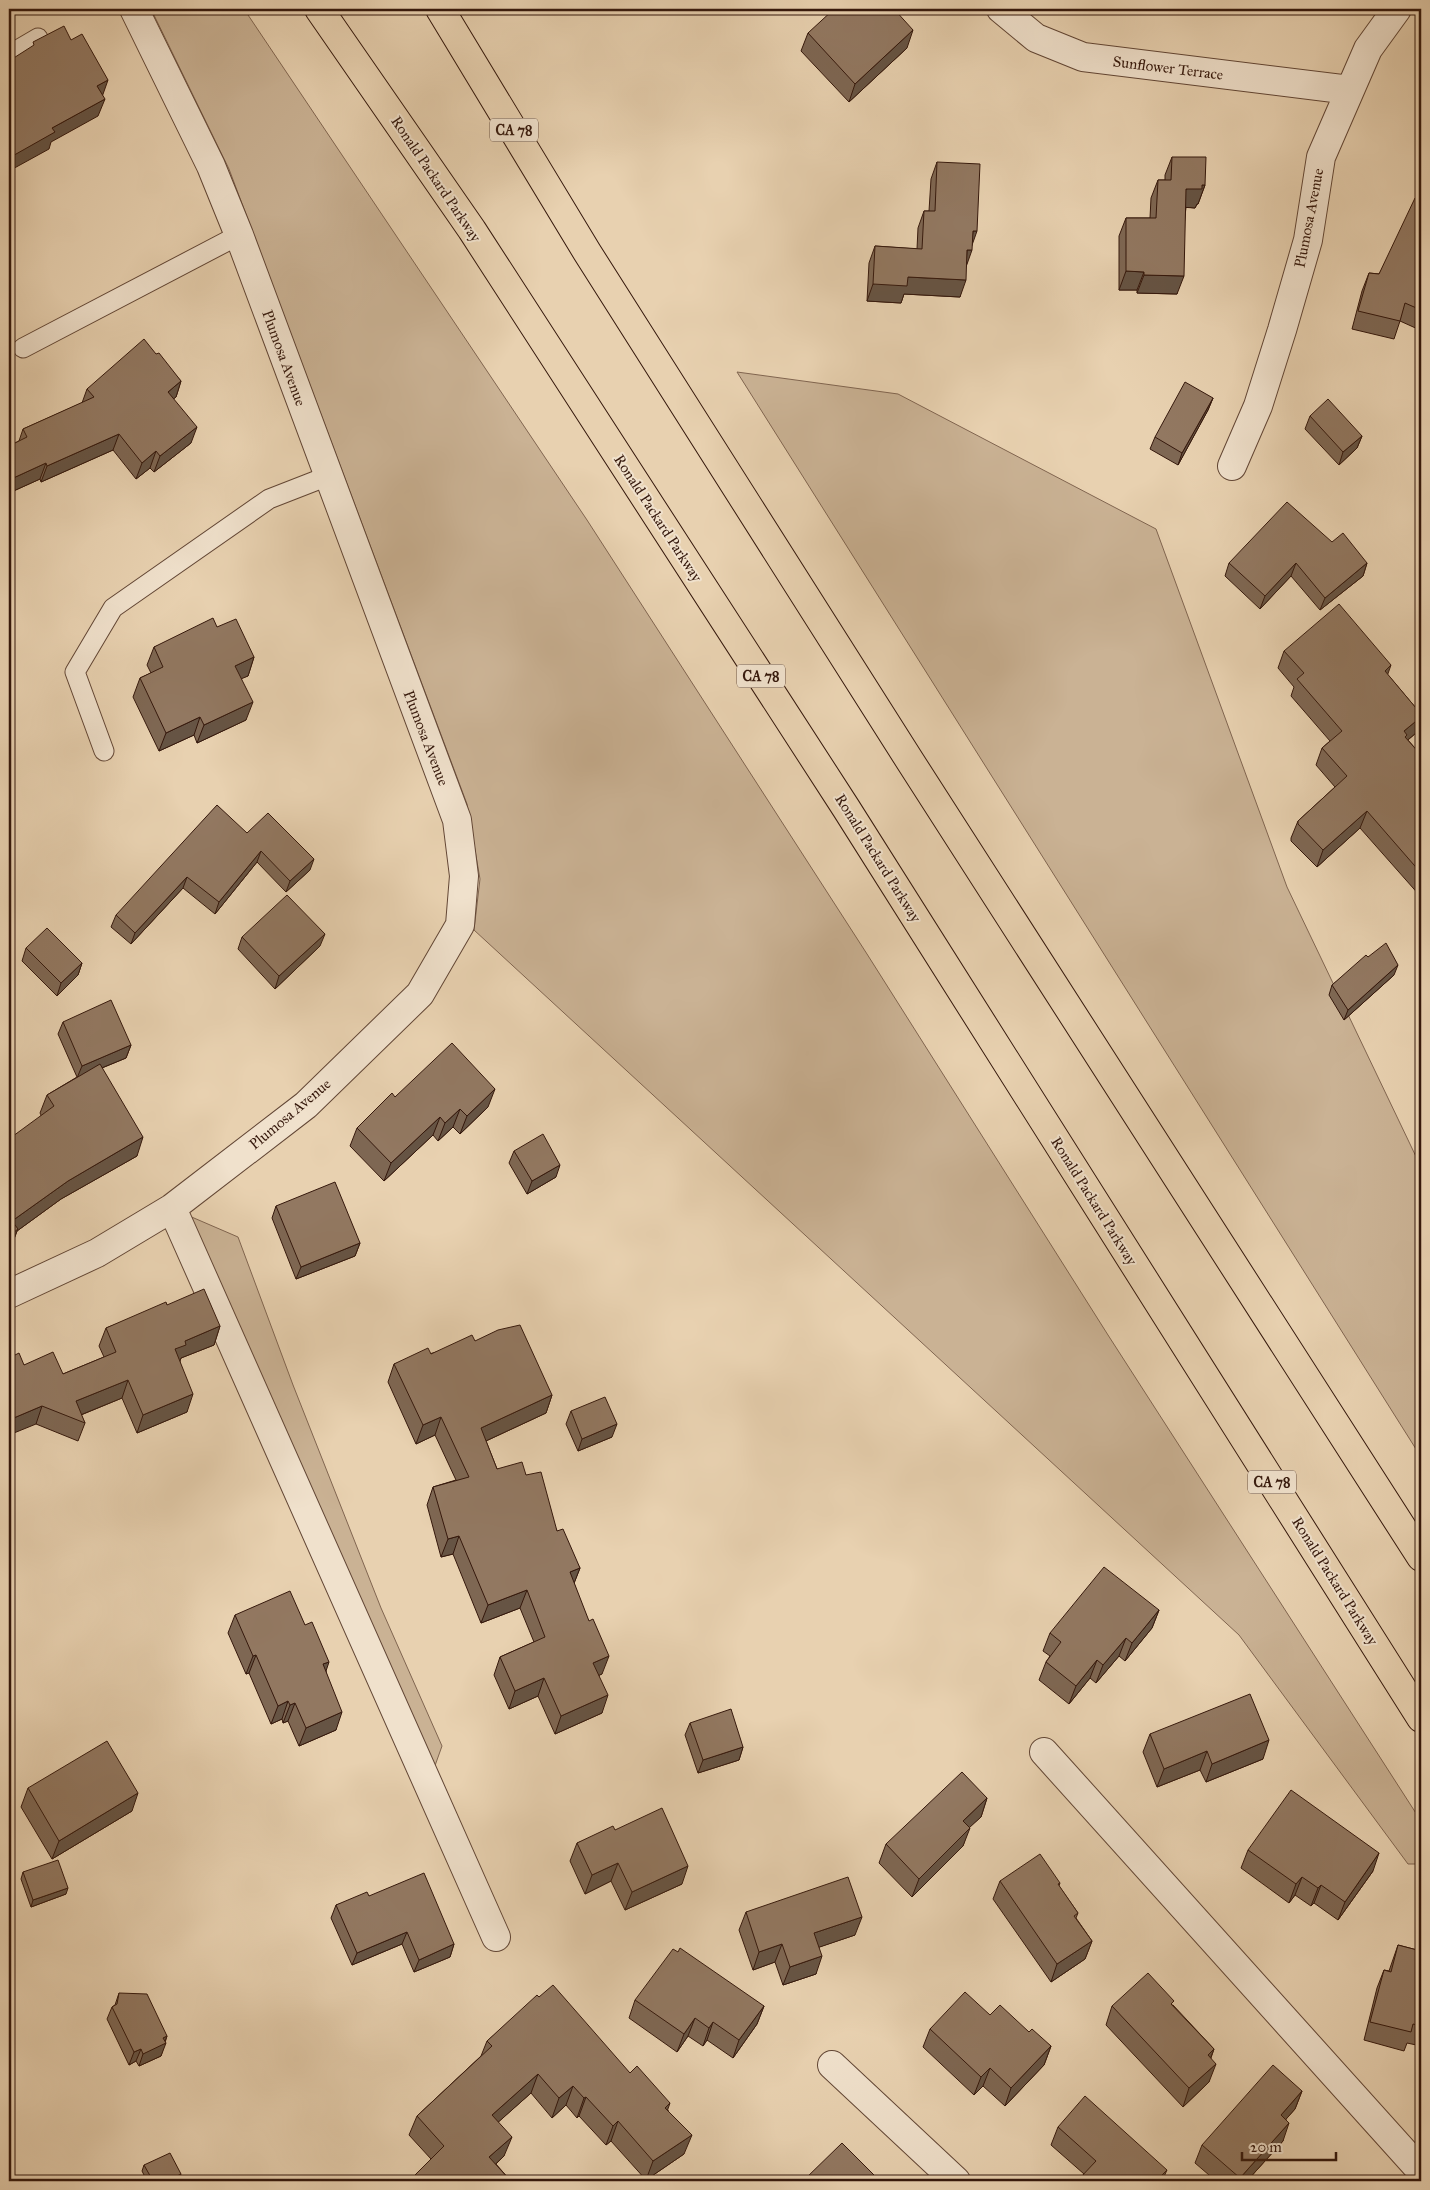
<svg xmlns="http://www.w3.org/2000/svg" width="1430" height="2190" font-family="'IM FELL Great Primer',serif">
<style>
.green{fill:#cab294;stroke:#806550}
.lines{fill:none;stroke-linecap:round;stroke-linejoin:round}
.lane-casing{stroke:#624635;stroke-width:21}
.street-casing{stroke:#624635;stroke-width:30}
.highway-casing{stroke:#35180c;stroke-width:30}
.lane{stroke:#f0e1cc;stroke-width:19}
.street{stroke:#f0e1cc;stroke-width:28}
.highway{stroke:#e8d1b0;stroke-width:28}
.wall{fill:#7e6753;stroke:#35180c}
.shaded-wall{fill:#665444;stroke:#35180c}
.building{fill:#927861;stroke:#35180c}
.labels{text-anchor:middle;stroke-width:4;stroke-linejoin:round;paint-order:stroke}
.shield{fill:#f0e1cc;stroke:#6d5446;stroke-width:1}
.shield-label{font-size:14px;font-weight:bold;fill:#35180c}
.street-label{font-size:15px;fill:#35180c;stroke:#f0e1cc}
</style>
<rect width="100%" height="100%" fill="#e8d1b0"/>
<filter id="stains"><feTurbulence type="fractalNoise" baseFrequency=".004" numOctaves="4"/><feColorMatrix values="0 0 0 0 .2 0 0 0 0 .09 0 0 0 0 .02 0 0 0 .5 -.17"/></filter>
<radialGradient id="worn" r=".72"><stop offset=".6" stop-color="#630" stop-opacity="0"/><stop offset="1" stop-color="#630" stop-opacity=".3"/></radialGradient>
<path class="green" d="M151 9H244L587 520 867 954 1108 1335 1421 1821V1864H1408L1239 1635 474 930 480 879 467 804 229 169Z
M737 372 898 394 1156 529 1287 887 1421 1167V1457Z
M180 1212 238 1237 293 1385 381 1608 442 1746 432 1774Z"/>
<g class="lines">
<g class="lane-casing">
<path id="lane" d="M9 55 38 38
M23 348 239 235
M104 751 75 672 113 608 269 499 328 476"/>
</g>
<g class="street-casing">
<path id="street" d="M1001 9 1036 38 1083 57 1350 90
M1232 466 1258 406 1282 330 1308 240 1321 157 1368 49 1397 9
M172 1208 496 1937
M9 1294 97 1253 172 1208 306 1105 420 994 460 925 464 876 457 820 239 235 211 166 134 9
M1044 1752 1421 2171
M832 2065 956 2181"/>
</g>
<g class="highway-casing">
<path id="highway" d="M319 9 472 230 846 808 1421 1718
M440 9 587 252 910 761 1421 1557"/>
</g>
<use href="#lane" class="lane"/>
<use href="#street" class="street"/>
<use href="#highway" class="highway"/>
</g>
<path class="wall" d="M1250 9H1286L1284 14Z
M808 33 907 48 849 102 801 51Z
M1172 157 1205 185 1198 204H1197L1195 208 1186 207 1177 294 1137 293V290H1119V236L1126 218H1150L1151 198 1158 180H1165V175Z
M937 162 972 244 966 266 960 297 904 294 901 303 867 301 869 263 875 246 917 249 918 228 924 211H929L931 179Z
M1421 201V328L1420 330 1400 321 1394 339 1352 329 1362 291 1369 273 1379 274Z
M156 354 181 381 176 397 173 399 191 443 154 472 150 468 136 479 113 450 41 482 40 479 9 493V446L19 441 23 429 82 403 87 389Z
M1213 398 1208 410 1178 465 1150 449 1155 437Z
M1310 416 1362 436 1357 448 1339 465 1305 429Z
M1229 563H1367L1363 576 1320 610 1291 576 1260 609 1225 576Z
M217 627 254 657 248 676 241 678 246 720 197 743 194 735 159 751 133 697 140 678 151 673 147 665 154 647Z
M1284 651 1388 675 1421 714V719L1416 733 1408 740 1421 755V897L1360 828 1317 867 1291 841V838L1298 821 1335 787 1316 765 1322 748 1330 741 1291 696 1294 687 1278 668Z
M247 833 310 870 286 892 257 862 215 914 183 888 131 944 111 927 116 915Z
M242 937 320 946 275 989 238 949Z
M26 948 82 963 78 975 57 996 22 961Z
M1368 957 1394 975 1344 1020 1329 995 1332 985Z
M63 1022 131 1045 126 1058 102 1068 137 1156 61 1199 17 1231 11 1247 41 1115 40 1113 47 1095 77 1077 58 1034Z
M395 1097 488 1107 460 1134 453 1127 438 1141 433 1135 384 1181 350 1146 357 1128Z
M514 1151 556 1177 527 1194 509 1163Z
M276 1206 360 1243 355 1256 296 1279 272 1218Z
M167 1305 220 1326 214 1345 181 1358 180 1361 187 1412 137 1433 122 1398 81 1415 85 1423 78 1441 36 1424 24 1365 63 1374 104 1357 99 1346 106 1328Z
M475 1341 552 1395 546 1413 486 1441 497 1469 526 1475 557 1531 580 1568 574 1583 602 1674 599 1675 602 1713 555 1734 538 1696 509 1709 494 1675 500 1657 534 1642 520 1608 481 1623 453 1554 441 1557 427 1505 433 1487 456 1480 435 1435 416 1444 388 1382 394 1364Z
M571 1411 612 1437 578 1451 566 1424Z
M1159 1610 1152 1628 1125 1661 1119 1656 1096 1683 1090 1678 1069 1704 1039 1680 1046 1662 1050 1656 1043 1651 1050 1633Z
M235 1615 305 1625 326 1671 336 1730 299 1746 288 1721 283 1723 282 1719 271 1724 249 1673 246 1674 228 1633Z
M690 1723 743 1747 739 1760 698 1773 685 1735Z
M1150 1734 1263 1759 1206 1782 1200 1770 1157 1787 1143 1752Z
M28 1788 132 1811 52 1859 21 1807Z
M987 1798 981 1817 969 1827 963 1846 912 1897 879 1863 886 1844Z
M615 1830 682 1884 625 1910 611 1881 585 1894 570 1861 577 1843Z
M1248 1850 1373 1871 1338 1920 1314 1903 1311 1906 1295 1895 1289 1903 1241 1868Z
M23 1872 66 1894 31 1907 21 1879Z
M1000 1881 1060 1883 1059 1886 1078 1913 1076 1918 1092 1941 1085 1959 1051 1982 993 1899Z
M369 1896 454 1944 450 1957 414 1972 402 1944 352 1965 331 1918 336 1905Z
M746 1912 855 1935 819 1947 816 1974 783 1985 775 1962 753 1970 739 1930Z
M1398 1945 1421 1951V2046L1407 2043 1404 2051 1364 2040 1377 1988 1384 1970 1389 1971Z
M119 1993 167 2036 161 2056 139 2066 136 2061 129 2065 107 2019 112 2007 115 2005Z
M539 1997 630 2073 668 2110 684 2154 646 2180 611 2141 606 2145 579 2116 577 2118 566 2105 552 2118 531 2093 498 2122 504 2156 496 2164 509 2179 508 2181H409L431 2159 409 2135 417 2116 481 2056 487 2041Z
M635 2000 764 2006 757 2024 733 2058 707 2040 703 2046 688 2036 677 2052 629 2018Z
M1173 2005 1214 2049 1211 2058 1209 2082 1183 2107 1106 2025 1112 2006Z
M990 2015 1029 2032 1051 2046 1044 2065 1005 2106 983 2086 974 2095 923 2047 930 2029Z
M1302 2091 1295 2109 1286 2119 1283 2141 1247 2181H1216L1195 2163 1202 2145Z
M1058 2127 1162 2181H1079L1080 2178 1084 2174 1051 2145Z
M144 2165 179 2181H147L142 2171Z"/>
<path class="shaded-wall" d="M9 9H18V10L9 16Z
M913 30 907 48 849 102 855 84Z
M108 80 102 97 97 86Z
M105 99 98 116 51 142 49 149 9 171V158L52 128Z
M1202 185H1205L1198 204H1197L1195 208 1180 207 1186 189Z
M973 231H977L971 248Z
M967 250H972L966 267Z
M1126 271 1144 272 1137 290H1119Z
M1144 275 1184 276 1177 294 1137 293Z
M908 277 966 280 960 297 904 294 901 303 867 301 873 284Z
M181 381 176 397 162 408 168 392Z
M1213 398 1208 410 1178 465 1182 453Z
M197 427 191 443 154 472 160 456Z
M119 434 113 450 41 482 47 466Z
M1362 436 1357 448 1339 465 1343 452Z
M156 451 150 468 136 479 142 463Z
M46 463 40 479 9 493V480Z
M1296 563 1291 576 1260 609 1265 596Z
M1367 563 1363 576 1320 610 1325 598Z
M254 657 248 676 229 684 235 666Z
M1391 665 1385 682V671Z
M253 702 246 720 197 743 204 725Z
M200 717 194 735 159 751 166 733Z
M1421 717V719L1416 733 1404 743V731Z
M1367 811 1360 828 1317 867 1323 850Z
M261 851 257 862 215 914 219 902Z
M314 859 310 870 286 892 290 881Z
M187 877 183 888 131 944 135 933Z
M325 934 320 946 275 989 279 976Z
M82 963 78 975 57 996 61 983Z
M1398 965 1394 975 1344 1020 1348 1010Z
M131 1045 126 1058 77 1078 82 1066Z
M495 1089 488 1107 460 1134 467 1116Z
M460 1109 453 1127 438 1141 445 1123Z
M440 1117 433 1135 384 1181 391 1163Z
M143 1137 137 1156 61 1199 17 1231 11 1247 9 1249V1230L12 1221 68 1181Z
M560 1165 556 1177 527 1194 532 1181Z
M360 1243 355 1256 296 1279 301 1267Z
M220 1326 214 1345 181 1358 179 1363 175 1349 185 1341Z
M128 1380 122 1398 73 1418 76 1401Z
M193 1394 187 1412 137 1433 143 1415Z
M552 1395 546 1413 475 1446 481 1428Z
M42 1406 36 1424 9 1435V1420Z
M441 1417 435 1435 416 1444 423 1425Z
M617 1424 612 1437 578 1451 582 1439Z
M459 1536 453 1554 441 1557 448 1539Z
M580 1568 573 1586 570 1572Z
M527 1590 520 1608 481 1623 488 1605Z
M1159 1610 1152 1628 1125 1661 1132 1643Z
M1126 1638 1119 1656 1096 1683 1103 1665Z
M256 1655 249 1673 246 1674 253 1656Z
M609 1656 602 1674 587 1681 593 1663Z
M1097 1660 1090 1678 1069 1704 1076 1686Z
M329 1662 323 1680V1664Z
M544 1678 538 1696 509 1709 515 1691Z
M608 1695 602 1713 555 1734 561 1716Z
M288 1701 282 1719 271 1724 278 1706Z
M295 1703 288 1721 283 1723 290 1705Z
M342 1712 336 1730 299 1746 306 1728Z
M1269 1740 1263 1759 1206 1782 1212 1764Z
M743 1747 739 1760 698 1773 703 1760Z
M1207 1751 1200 1770 1157 1787 1164 1769Z
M138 1793 132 1811 52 1859 59 1841Z
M987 1798 981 1817 957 1839 963 1821Z
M970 1828 963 1846 912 1897 919 1879Z
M1379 1853 1373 1871 1338 1920 1345 1902Z
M618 1863 611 1881 585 1894 592 1875Z
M688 1866 682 1884 625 1910 632 1892Z
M1302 1877 1295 1895 1289 1903 1296 1884Z
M1321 1885 1314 1903 1311 1906 1318 1888Z
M68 1888 66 1894 31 1907 33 1900Z
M862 1917 855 1935 808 1951 814 1933Z
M407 1932 402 1944 352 1965 357 1953Z
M1092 1941 1085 1959 1051 1982 1057 1964Z
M454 1944 450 1957 414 1972 419 1960Z
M782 1944 775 1962 753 1970 759 1952Z
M822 1956 816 1974 783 1985 790 1967Z
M764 2006 757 2024 733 2058 739 2040Z
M695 2018 688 2036 677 2052 684 2034Z
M713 2022 707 2040 703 2046 709 2028Z
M167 2036 164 2044 166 2043 161 2056 139 2066 143 2054 163 2038Z
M1051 2046 1044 2065 1005 2106 1011 2088Z
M141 2049 136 2061 129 2065 134 2052Z
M1214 2049 1207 2067 1208 2055Z
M1216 2064 1209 2082 1183 2107 1189 2088Z
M990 2068 983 2086 974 2095 981 2077Z
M538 2074 531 2093 485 2134 492 2115Z
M573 2086 566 2105 552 2118 559 2098Z
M1302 2091 1295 2109 1274 2133 1281 2115Z
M586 2097 579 2116 577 2118 584 2098Z
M670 2103 663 2123 665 2108Z
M618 2121 611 2141 606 2145 613 2126Z
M1289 2123 1283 2141 1247 2181H1239L1240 2178Z
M692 2135 684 2154 646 2180 653 2161Z
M512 2137 504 2156 482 2177 489 2157Z
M1167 2170 1162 2181H1156Z
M181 2174 179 2181H167Z"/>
<path class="building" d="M834 9H894L913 30 855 84 808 33Z
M64 26 71 40 82 34 108 80 97 86 105 99 52 128 55 132 9 158V61L34 45 33 42Z
M1172 157H1206L1205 185H1202V189H1186L1184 276 1144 275V272L1126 271V218H1156L1158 180H1171Z
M937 162 980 164 977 231H973L972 250H967L966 280 908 277 907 286 873 284 875 246 922 249 924 211H935Z
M1415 198 1421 201V310L1405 303 1400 321 1358 311 1369 273 1379 274Z
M144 339 156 354 159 353 181 381 168 392 197 427 160 456 156 451 142 463 119 434 47 466 46 463 9 480V446L27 437 23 429 94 397 87 389Z
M1185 382 1213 398 1182 453 1155 437Z
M1328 399 1362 436 1343 452 1310 416Z
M1287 502 1332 542 1343 533 1367 563 1325 598 1296 563 1265 596 1229 563Z
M1339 604 1391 665 1385 671 1421 714V717L1404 731 1407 735 1405 737 1421 755V873L1367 811 1323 850 1298 824V821L1347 776 1322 748 1342 731 1297 679 1304 673 1284 651Z
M213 618 217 627 236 619 254 657 235 666 253 702 204 725 200 717 166 733 140 678 163 667 154 647Z
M217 805 247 833 268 813 314 859 290 881 261 851 219 902 187 877 135 933 116 915Z
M287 895 325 934 279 976 242 937Z
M47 928 82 963 61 983 26 948Z
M1386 943 1398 965 1348 1010 1332 985 1366 955 1368 957Z
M111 1000 131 1045 82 1066 63 1022Z
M452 1043 495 1089 467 1116 460 1109 445 1123 440 1117 391 1163 357 1128 392 1093 395 1097Z
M100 1064 143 1137 68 1181 12 1221 18 1229 9 1236V1139L54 1106 47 1095Z
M543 1134 560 1165 532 1181 514 1151Z
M335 1182 360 1243 301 1267 276 1206Z
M204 1289 220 1326 185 1341 186 1345 175 1349 193 1394 143 1415 128 1380 76 1401 85 1423 42 1406 9 1420V1358L19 1353 24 1365 53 1352 63 1374 116 1352 106 1328 166 1302 167 1305Z
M520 1325 552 1395 481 1428 497 1469 522 1462 526 1475 541 1472 557 1531 563 1529 580 1568 570 1572 589 1621 593 1619 609 1656 593 1663 608 1695 561 1716 544 1678 515 1691 500 1657 545 1637 527 1590 488 1605 459 1536 448 1539 433 1487 469 1477 441 1417 423 1425 394 1364 428 1348 431 1354 472 1335 475 1341 498 1330Z
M605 1397 617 1424 582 1439 571 1411Z
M1104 1567 1159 1610 1132 1643 1126 1638 1103 1665 1097 1660 1076 1686 1046 1662 1061 1642 1050 1633Z
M290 1591 305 1625 312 1622 329 1662 323 1664 342 1712 306 1728 295 1703 290 1705 288 1701 278 1706 256 1655 253 1656 235 1615Z
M1250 1694 1269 1740 1212 1764 1207 1751 1164 1769 1150 1734Z
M731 1709 743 1747 703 1760 690 1723Z
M107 1741 138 1793 59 1841 28 1788Z
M962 1772 987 1798 963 1821 970 1828 919 1879 886 1844Z
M1291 1790 1379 1853 1345 1902 1321 1885 1318 1888 1302 1877 1296 1884 1248 1850Z
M662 1808 688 1866 632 1892 618 1863 592 1875 577 1843 613 1826 615 1830Z
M1040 1854 1060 1883 1058 1884 1078 1913 1074 1916 1092 1941 1057 1964 1000 1881Z
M58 1860 68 1888 33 1900 23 1872Z
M424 1873 454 1944 419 1960 407 1932 357 1953 336 1905 367 1892 369 1896Z
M848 1877 862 1917 814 1933 822 1956 790 1967 782 1944 759 1952 746 1912Z
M1398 1945 1421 1951V2026L1413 2024 1411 2032 1370 2022 1384 1970 1391 1972Z
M680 1948 764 2006 739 2040 713 2022 709 2028 695 2018 684 2034 635 2000 673 1949 678 1952Z
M1148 1973 1174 2001 1171 2004 1214 2049 1208 2055 1216 2064 1189 2088 1112 2006Z
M553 1985 630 2073 637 2066 670 2103 665 2108 692 2135 653 2161 618 2121 613 2126 586 2097 584 2098 573 2086 559 2098 538 2074 492 2115 512 2137 489 2157 509 2179 506 2181H409L444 2146 417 2116 492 2046 487 2041 537 1995 539 1997Z
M965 1992 990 2015 1000 2005 1029 2032 1032 2029 1051 2046 1011 2088 990 2068 981 2077 930 2029Z
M119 1993 147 1994 167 2036 163 2038 166 2043 143 2054 141 2049 134 2052 112 2007 117 2004Z
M1273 2065 1302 2091 1281 2115 1289 2123 1240 2178 1202 2145Z
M1085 2096 1167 2170 1156 2181H1084L1080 2178 1096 2161 1058 2127Z
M842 2143 880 2181H805L804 2180Z
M170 2153 181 2174 167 2181H153L144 2165Z"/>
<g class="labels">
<g class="shield">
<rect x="490" y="118.5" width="48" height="23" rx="4"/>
<rect x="737" y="664.5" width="48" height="23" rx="4"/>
<rect x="1248" y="1470.5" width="48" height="23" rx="4"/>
</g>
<g class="shield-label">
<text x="514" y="135">CA 78</text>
<text x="761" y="681">CA 78</text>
<text x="1272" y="1487">CA 78</text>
</g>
<g class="street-label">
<text transform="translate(1168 68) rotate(7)" y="5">Sunflower Terrace</text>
<text transform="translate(436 179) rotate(56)" y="5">Ronald Packard Parkway</text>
<text transform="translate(1309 218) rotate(-79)" y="5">Plumosa Avenue</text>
<text transform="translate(284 358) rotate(70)" y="5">Plumosa Avenue</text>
<text transform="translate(658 518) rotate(57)" y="5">Ronald Packard Parkway</text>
<text transform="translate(426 738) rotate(69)" y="5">Plumosa Avenue</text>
<text transform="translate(878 858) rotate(58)" y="5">Ronald Packard Parkway</text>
<text transform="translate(290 1114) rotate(-40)" y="5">Plumosa Avenue</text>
<text transform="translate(1094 1201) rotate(58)" y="5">Ronald Packard Parkway</text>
<text transform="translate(1335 1581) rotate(58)" y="5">Ronald Packard Parkway</text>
</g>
</g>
<rect width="1430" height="2190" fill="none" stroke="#e8d1b0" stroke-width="30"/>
<rect x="10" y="10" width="1410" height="2170" fill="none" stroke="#35180c" stroke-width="2.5"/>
<rect x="15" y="15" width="1400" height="2160" fill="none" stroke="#35180c"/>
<path d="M1242 2152v8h94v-8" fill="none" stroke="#35180c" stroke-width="2.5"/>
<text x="1250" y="2152" font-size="15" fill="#35180c" stroke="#f0e1cc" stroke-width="4" paint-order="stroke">20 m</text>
<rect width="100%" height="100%" filter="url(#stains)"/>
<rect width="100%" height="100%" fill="url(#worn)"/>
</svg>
